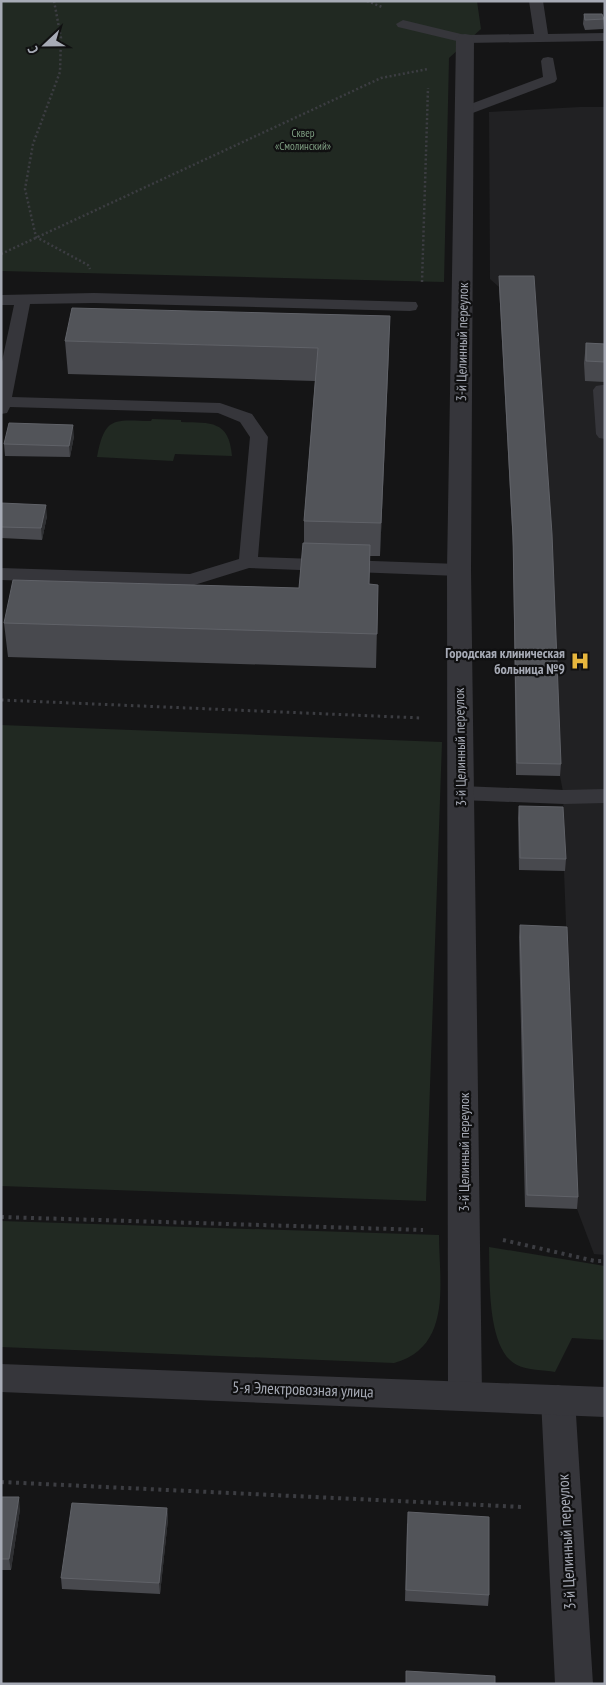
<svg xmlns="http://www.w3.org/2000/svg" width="606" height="1685" font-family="'PT Sans Narrow',sans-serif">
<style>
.built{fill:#212123}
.green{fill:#212922}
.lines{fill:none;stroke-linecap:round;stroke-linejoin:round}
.path-far2{stroke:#3c3d42;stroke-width:2.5;stroke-dasharray:2 2.5;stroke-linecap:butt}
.path-far1{stroke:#3c3d42;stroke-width:3;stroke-dasharray:2.5 4;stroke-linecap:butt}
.path{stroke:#3c3d42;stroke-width:4;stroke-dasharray:3 4.5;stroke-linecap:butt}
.service{fill:#36363b;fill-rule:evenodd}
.minor{fill:#36363b;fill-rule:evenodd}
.tertiary{fill:#36363b;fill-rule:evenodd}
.wall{fill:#48494e}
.shaded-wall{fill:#2f3033}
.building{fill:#525459;stroke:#606268}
.labels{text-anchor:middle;stroke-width:4.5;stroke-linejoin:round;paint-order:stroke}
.far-park-label{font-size:11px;fill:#7f9f83;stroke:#101011}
.street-label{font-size:14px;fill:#a7abb6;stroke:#101011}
.poi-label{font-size:14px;font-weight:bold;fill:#a7abb6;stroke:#101011;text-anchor:end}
.near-street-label{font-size:16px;fill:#a7abb6;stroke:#101011}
</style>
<rect width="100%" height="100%" fill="#151516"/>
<path class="built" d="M580 107H605V1255L594 1254 577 1209 562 819 564 797 560 776 499 287 490 279 489 112Z"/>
<path class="green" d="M1 1H477L481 29 449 58 444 282 1 271Z
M152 419 181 420V422C211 423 229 420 232 456L175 454 173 461 97 457C105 416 113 420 151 421Z
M1 725 442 742 426 1201 1 1186Z
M1 1221 439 1235C439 1282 453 1347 394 1363L1 1347Z
M489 1247 605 1266V1340L572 1338 555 1372C544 1370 527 1370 517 1365 486 1350 490 1276 489 1247Z"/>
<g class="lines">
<path class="path-far2" d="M54 1 61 38 60 72 33 144 25 189 36 237 88 265 90 269
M367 1 382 7
M1 254 381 78 428 69
M422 282 428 88"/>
<path class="path-far1" d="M1 700 422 718"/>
<path class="path" d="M1 1217 423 1230
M503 1240 595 1261H605
M1 1482 523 1507"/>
<path class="service" d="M529 1H543L548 34 605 33V41L465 43 398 27 396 24 403 20 465 35 534 34Z
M548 57 553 58 557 79 555 82 470 114H460L458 111 460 108 543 77 541 61 543 58Z
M94 293 416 302 418 306 416 310 410 311 94 303 30 304 12 397 220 403 252 414 268 437 258 557 459 564 466 566 468 570 466 574 459 576 249 568 191 586 1 580V568L190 574 239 559 250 437 240 422 218 413 10 407 7 413 1 414V366L14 305H1V295Z
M602 385H605V439L599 438 596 434 593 390 596 386Z
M461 786 564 790 605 789V803L564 804 461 800 454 798 451 793 454 788Z"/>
<path class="minor" d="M465 34 471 35 474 39 471 570 482 1395 477 1405 465 1409 453 1405 448 1395 447 570 456 39 459 35Z
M558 1385 570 1389 575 1399 593 1684H555L541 1399 546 1389Z"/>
<path class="tertiary" d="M1 1364 605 1387V1417L1 1392Z"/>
</g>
<path class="wall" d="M584 14 604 19 603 29 585 30 583 24Z
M499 276 561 764 560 776 516 775 513 547 499 286Z
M65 341 389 349 380 556H370L369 584 378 585 376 668 8 657 4 623 299 588 304 543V521L315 381 68 374Z
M586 343 605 344V382L585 381 584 363Z
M74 436 70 457 5 456 4 444Z
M1 503 47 516 42 540 1 538Z
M519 806 566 859 565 871 519 870 518 818Z
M520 925 578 1197 577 1209 525 1207 519 937Z
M1 1497 20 1509 11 1570H1Z
M167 1508 168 1519 160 1594 62 1589 61 1578Z
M407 1523 489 1595 488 1606 405 1601Z"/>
<path class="shaded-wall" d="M390 316 389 349 380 556 381 523Z
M73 425 74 436 70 457 69 446Z
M46 505 47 516 42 540 41 528Z
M19 1497 20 1509 11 1570 9 1559Z
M167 1508 168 1519 160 1594 159 1583Z"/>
<path class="building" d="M584 14H602L604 19 585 20Z
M499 276H534L552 534 561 764 517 763 513 536Z
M72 308 390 316 381 523 304 521 318 348 65 341Z
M586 343 605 344V362L586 361Z
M9 423 73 425 69 446 4 444Z
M1 503 46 505 41 528 1 527Z
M303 543 370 545 369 584 378 585 377 634 4 623 13 580 299 588Z
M519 806 563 807 566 859 520 858Z
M520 925 567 927 578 1197 527 1195Z
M1 1497H19L9 1559H1Z
M72 1503 167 1508 159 1583 61 1578Z
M408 1512 489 1517V1595L406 1590Z
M406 1671 495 1676V1684H406Z"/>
<defs>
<g id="hospital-bare" transform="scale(1.5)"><path d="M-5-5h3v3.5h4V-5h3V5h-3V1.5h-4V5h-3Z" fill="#e6b63d" stroke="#101011" stroke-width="2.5" paint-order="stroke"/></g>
</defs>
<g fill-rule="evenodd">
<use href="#hospital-bare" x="580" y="661"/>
</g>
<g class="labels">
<g class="far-park-label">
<text x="303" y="137">Сквер<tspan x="303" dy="13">«Смолинский»</tspan></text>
</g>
<g class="street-label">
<text transform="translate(462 342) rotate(-89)" y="5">3-й Целинный переулок</text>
<text transform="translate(460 747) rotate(-91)" y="5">3-й Целинный переулок</text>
<text transform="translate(464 1152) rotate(-90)" y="5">3-й Целинный переулок</text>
</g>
<g class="poi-label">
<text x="565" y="658">Городская клиническая<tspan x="565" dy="16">больница №9</tspan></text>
</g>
<g class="near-street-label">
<text transform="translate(303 1389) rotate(2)" y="6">5-я Электровозная улица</text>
<text transform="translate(566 1542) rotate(-93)" y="6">3-й Целинный переулок</text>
</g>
</g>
<rect width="606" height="1685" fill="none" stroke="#a7abb6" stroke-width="5"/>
<g transform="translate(45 45) rotate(248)" stroke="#101011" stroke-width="4" paint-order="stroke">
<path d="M0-4L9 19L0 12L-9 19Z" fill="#a7abb6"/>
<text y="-8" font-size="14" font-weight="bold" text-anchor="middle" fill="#a7abb6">С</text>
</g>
</svg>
